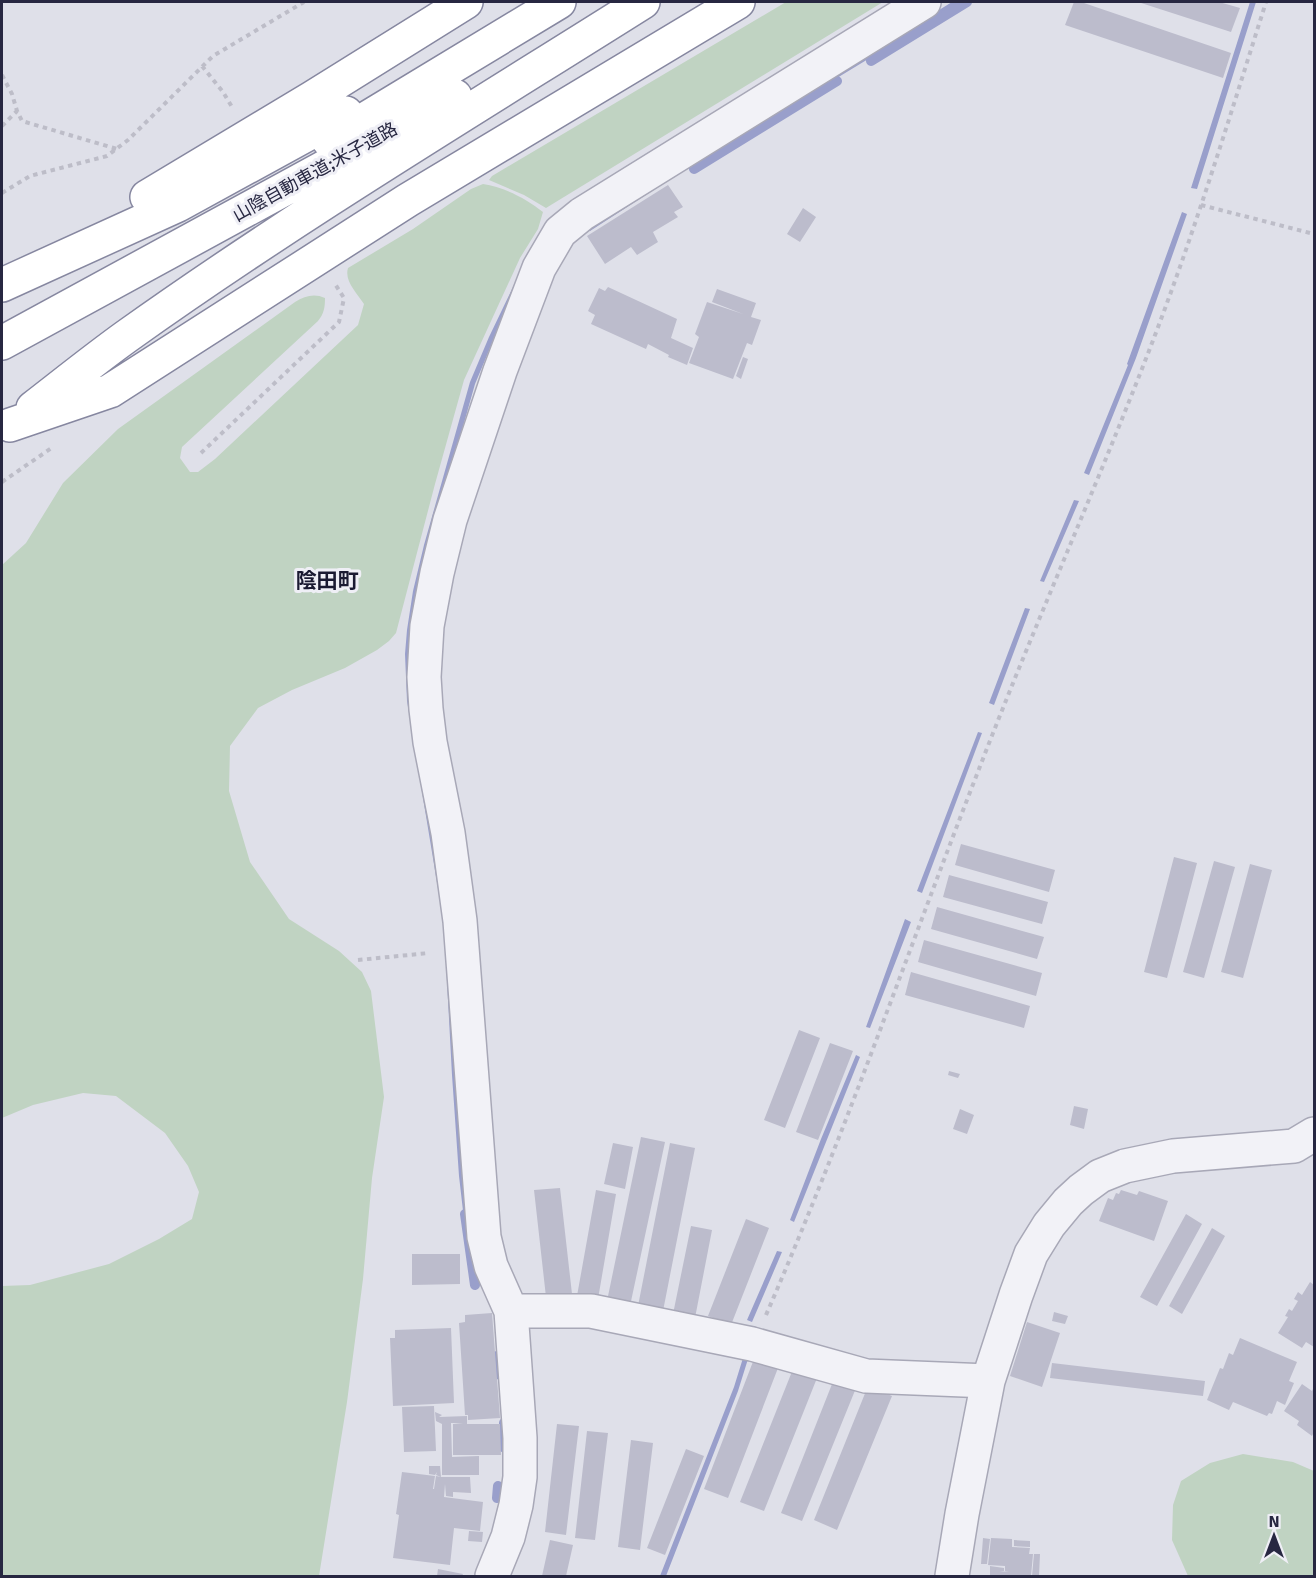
<svg xmlns="http://www.w3.org/2000/svg" width="1316" height="1578" font-family="Signika,'Noto Sans JP',sans-serif">
<style>
.green{fill:#c0d3c2}
.water{fill:#999fcb}
.lines{fill:none;stroke-linecap:round;stroke-linejoin:round}
.stream{stroke:#999fcb;stroke-width:10}
.building{fill:#bcbccc}
.minor-casing{stroke:#a8a8b7;stroke-width:36}
.highway-casing{stroke:#8687a0;stroke-width:36}
.path{stroke:#bdbdc8;stroke-width:4;stroke-dasharray:4.5 4.5;stroke-linecap:butt}
.minor{stroke:#f2f2f7;stroke-width:33}
.highway{stroke:#fff;stroke-width:33}
.labels{text-anchor:middle;stroke-width:6;stroke-linejoin:round;paint-order:stroke}
.street-label{font-size:18px;fill:#272741;stroke:#efeff6}
.quarter-label{font-size:21px;font-weight:bold;fill:#1a1a32;stroke:#efeff6}
</style>
<rect width="100%" height="100%" fill="#dfe0e9"/>
<path class="green" d="M786 2H883L546 208 524 195 489 180 492 176Z
M483 184C504 187 527 199 543 212L538 229 520 258 464 380 435 484 396 633 389 641 377 650 345 668 292 690 258 708 230 746 229 791 250 862 289 919 339 951 362 972 371 991 384 1097 372 1178 363 1279 347 1402 319 1576H2V1286L30 1285 109 1264 159 1239 192 1219 199 1192 188 1166 165 1133 116 1096 83 1093 33 1105 2 1118V565L26 543 63 483 118 429 295 302C305 296 314 293 325 298 325 307 324 314 318 321L182 447 180 458 190 472H198L215 459 358 325 364 304C357 293 344 281 348 268L413 229 471 189Z
M1243 1454 1293 1462 1314 1471V1576H1188L1172 1540 1173 1505 1181 1481 1210 1463Z"/>
<path class="water" d="M952 2H962L672 178 590 231 588 228Z
M1250 2H1256L1197 189 1191 188Z
M1182 212 1187 214 1136 358 1089 475 1084 473 1128 365 1127 364Z
M525 262 529 265 493 341 475 384 433 533 442 884 469 1226 465 1228 459 1176 452 1075 444 925 407 701 405 654 407 630 413 591 424 545 470 382 489 337Z
M1074 500 1079 501 1044 582 1040 581Z
M1025 608 1030 609 994 705 989 703Z
M978 732 982 733 922 893 917 891Z
M905 919 911 922 870 1028 866 1027Z
M856 1055 860 1057 794 1222 790 1220 821 1139Z
M777 1251 782 1252 752 1322 747 1320Z
M743 1358 748 1359 738 1391 666 1576H660L734 1387Z"/>
<g class="lines">
<path class="stream" d="M871 61 967 2
M694 169 837 81
M465 1214 475 1285
M497 1356 500 1375
M503 1447 504 1423
M497 1498 498 1486"/>
</g>
<path class="building" d="M1074 2H1081L1231 53 1223 78 1065 25Z
M1138 2H1219L1240 8 1231 32Z
M668 185 683 207 674 212 678 217 653 232 658 242 637 255 631 247 605 264 587 236Z
M803 208 816 217 800 242 787 234Z
M608 287 677 319 671 338 693 348 687 365 668 357 669 355 648 344 646 349 591 324 595 315 588 311 599 288 605 291Z
M717 289 756 303 751 317 761 320 752 345 747 343 733 379 689 363 699 337 695 334 707 302 743 314 712 302Z
M743 357 748 359 741 379 736 376Z
M961 844 1055 870 1049 892 955 865Z
M1174 857 1197 863 1167 978 1144 972Z
M1214 861 1235 867 1204 978 1183 972Z
M1250 864 1272 870 1243 978 1221 972Z
M949 875 1048 902 1042 924 943 897Z
M937 907 1044 937 1037 959 931 929Z
M924 940 1042 973 1036 996 918 962Z
M911 972 1030 1006 1024 1028 905 995Z
M799 1030 820 1038 785 1128 764 1120Z
M830 1043 853 1051 818 1140 796 1132Z
M949 1071 960 1074 958 1078 948 1075Z
M1074 1106 1088 1109 1084 1129 1070 1125Z
M960 1109 974 1115 967 1134 953 1129Z
M641 1137 665 1142 630 1306 607 1301Z
M613 1143 633 1147 625 1189 604 1184Z
M670 1143 695 1148 663 1311 638 1306Z
M560 1188 572 1294 546 1297 534 1190Z
M596 1190 616 1194 598 1299 577 1296Z
M1121 1190 1137 1195 1139 1191 1168 1201 1154 1241 1099 1221 1108 1198 1113 1200 1116 1193 1119 1194Z
M1186 1214 1202 1224 1157 1306 1140 1297Z
M746 1219 769 1228 731 1325 708 1316Z
M691 1226 712 1230 695 1318 673 1314Z
M1212 1228 1225 1236 1182 1314 1169 1306Z
M412 1254H460V1284L412 1285Z
M1310 1282 1314 1285V1347L1306 1342 1302 1348 1278 1333 1288 1317 1285 1316 1289 1309 1292 1311 1298 1301 1294 1299 1298 1292 1302 1295Z
M1054 1312 1068 1316 1065 1324 1052 1321Z
M492 1313 500 1418 468 1420V1415H465L459 1323 465 1322V1315Z
M1027 1322 1060 1333 1042 1387 1010 1376Z
M451 1328 454 1403 393 1406 390 1338H395V1330Z
M1240 1338 1297 1362 1289 1381 1294 1383 1285 1405 1277 1401 1272 1414 1269 1413 1267 1416 1233 1402 1229 1410 1207 1400 1220 1368 1223 1369 1229 1353 1233 1355Z
M754 1359 778 1368 728 1498 704 1489Z
M1052 1363 1205 1381 1203 1396 1050 1378Z
M793 1369 817 1378 764 1511 740 1502Z
M834 1379 856 1388 802 1521 781 1513Z
M1302 1384 1312 1391 1314 1387V1432L1312 1436 1297 1425 1299 1421 1284 1411Z
M868 1386 892 1396 837 1530 814 1520Z
M434 1406 436 1451 404 1452 402 1407Z
M435 1412 442 1415 439 1417 467 1416V1424H500L501 1455H453V1424L463 1423H451L452 1457 479 1456V1475H442V1424L436 1421Z
M557 1424 579 1426 566 1535 545 1532Z
M587 1431 608 1433 595 1540 575 1538Z
M631 1440 653 1443 640 1550 618 1547Z
M686 1449 704 1456 665 1555 647 1548Z
M429 1466H440L441 1477H470L471 1493 453 1492V1497L446 1496 445 1484 444 1497 483 1502 480 1531 454 1528 450 1565 393 1558 399 1515 396 1514 402 1472 435 1476 433 1489H434L436 1476 441 1477 436 1475 437 1472 435 1475 429 1474Z
M469 1531 483 1532 482 1542 468 1541Z
M983 1538 990 1539 987 1564H981Z
M991 1538 1012 1539V1547L1030 1548 1029 1554H1033L1031 1576H993V1575H990V1566L1004 1568V1571L1000 1572 1009 1571H1005V1566L988 1565Z
M550 1540 573 1545 566 1576H542Z
M1014 1540 1030 1541V1547L1014 1546Z
M1034 1554H1040L1039 1576H1032Z
M438 1569 463 1574 462 1576H437Z"/>
<g class="lines">
<g class="minor-casing">
<path id="minor" d="M511 1311H591L752 1344 866 1376 988 1381
M492 1576 508 1537 516 1505 520 1477V1438L511 1311 491 1266 484 1237 460 921 448 833 430 742 426 709 424 677 427 626 437 573 450 520 500 371 539 268 560 232 582 214 924 2
M952 1576 962 1514 988 1381 1016 1295 1031 1254 1049 1225 1068 1202 1081 1190 1100 1176 1125 1166 1173 1156 1294 1146 1314 1134"/>
</g>
<g class="highway-casing">
<path id="highway" d="M329 141 559 2
M147 197 312 98 466 2
M2 285 178 205 346 113
M2 343 455 96
M33 408C64 384 95 359 127 336 294 217 470 111 643 2
M10 425 110 391 408 200 738 2"/>
</g>
<path class="path" d="M202 66 223 92 232 107
M2 75 12 94 17 111 22 121 117 149
M2 126 17 111
M2 193 30 176 107 156 128 140 213 56 304 2
M1201 205 1314 234
M201 453 339 322 344 298 335 284
M2 482 53 447
M358 960 429 953
M766 1315C844 1136 908 951 979 769 1034 626 1097 486 1152 343 1195 231 1230 116 1266 2"/>
<use href="#minor" class="minor"/>
<use href="#highway" class="highway"/>
</g>
<g class="labels">
<g class="street-label">
<text transform="translate(315 172) rotate(-29)" y="6">山陰自動車道;米子道路</text>
</g>
<g class="quarter-label">
<text x="327" y="588">陰田町</text>
</g>
</g>
<rect width="1316" height="1578" fill="none" stroke="#272741" stroke-width="6"/>
<g transform="translate(1274 1536)" stroke="#efeff6" stroke-width="4.5" paint-order="stroke">
<path d="M0-4.5L10 22L0 15L-10 22Z" fill="#272741"/>
<text y="-9" font-size="16" font-weight="bold" text-anchor="middle" fill="#272741">N</text>
</g>
</svg>
